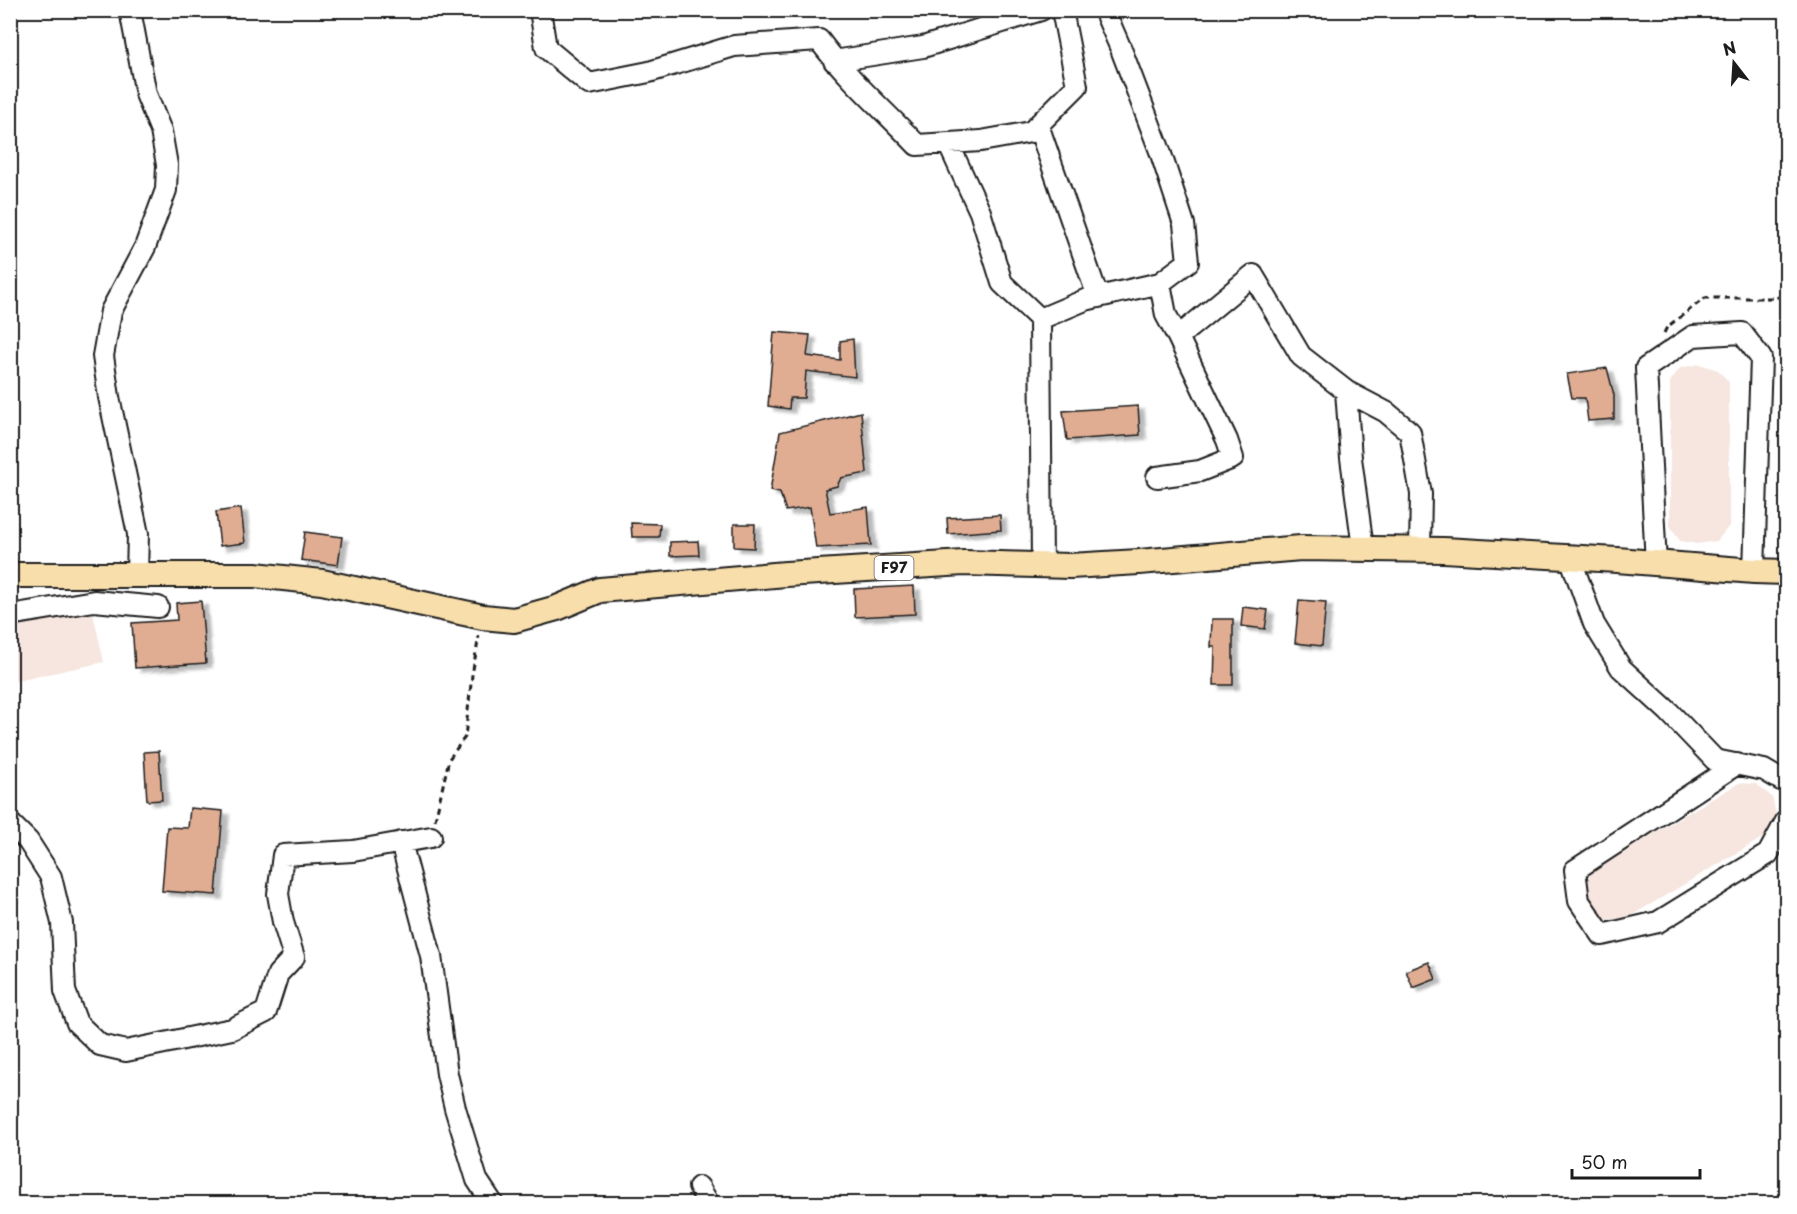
<svg xmlns="http://www.w3.org/2000/svg" width="1797" height="1214" font-family="'Playpen Sans',sans-serif">
<style>
.built{fill:#f6e6df}
.building{fill:#e0ad93;stroke:#1c1c1c;stroke-width:1.5;filter:url(#shadow)}
.lines{fill:none;stroke-linecap:round;stroke-linejoin:round}
.minor-casing{stroke:#1c1c1c;stroke-width:24}
.major-casing{stroke:#1c1c1c;stroke-width:28}
.path{stroke:#1c1c1c;stroke-width:3;stroke-dasharray:6 4.5;stroke-linecap:butt}
.minor{stroke:#fff;stroke-width:20}
.major{stroke:#f8deab;stroke-width:24}
.labels{text-anchor:middle;stroke-width:5;stroke-linejoin:round;paint-order:stroke}
.shield{fill:#fff;stroke:#606060;stroke-width:1.5}
.shield-label{font-size:15px;font-weight:bold;fill:#1c1c1c}
</style>
<defs>
<filter id="shadow"><feDropShadow dx="6" dy="4" stdDeviation="1.5" flood-color="#0004"/></filter>
</defs>
<rect width="100%" height="100%" fill="#fff"/>
<filter id="ink" filterUnits="userSpaceOnUse"><feTurbulence type="fractalNoise" baseFrequency=".0167" numOctaves="2"/><feDisplacementMap in="SourceGraphic" scale="12" xChannelSelector="R" yChannelSelector="G"/><feConvolveMatrix kernelMatrix="1 2 1 2 8 2 1 2 1" color-interpolation-filters="sRGB"/></filter>
<g filter="url(#ink)">
<path class="built" d="M1700 364 1718 370 1729 382V526L1717 541 1697 544 1680 541 1670 526V382L1680 368Z
M92 609 104 662 11 682 10 627Z
M1739 783 1756 784 1772 797 1777 818 1769 834 1624 920 1604 919 1590 904 1585 885 1593 869Z"/>
<path class="building" d="M774 332 810 335 807 356 840 360V341L853 339 855 377 806 371 804 398H790L789 409 768 406Z
M1607 368 1614 395V419L1588 421 1585 398H1572L1567 374Z
M1138 406 1140 435 1067 440 1063 411Z
M861 412 867 473 841 478 837 486 825 489 830 513 868 507 871 545 816 548 810 507 786 511 780 493 770 491 780 432Z
M241 508 245 543 220 546 216 512Z
M1000 515 1001 530 948 534 947 518Z
M631 523 660 524 659 537H632Z
M734 524H755L754 548 734 547Z
M305 532 342 537 338 565 301 560Z
M698 541 699 555 670 556V542Z
M914 586 915 614 855 617 854 589Z
M1299 600 1326 602 1322 646 1295 643Z
M201 601 206 663 135 668 132 623 177 620 176 603Z
M1243 607 1268 610 1265 629 1241 626Z
M1212 619H1233V685H1214L1215 647H1211Z
M159 751 162 800 147 801 144 752Z
M190 808 223 811 216 895 162 891 167 827 188 828Z
M1429 962 1436 979 1413 988 1406 971Z"/>
<g class="lines">
<g class="minor-casing">
<path id="minor" d="M130 10 146 94 161 131 167 165 166 190 145 247 111 311 103 356 109 397 138 534 137 575
M540 10 546 48 589 84 649 72 734 46 819 40C848 79 884 110 917 145L981 141 1031 132 1077 86 1062 10
M834 61 923 47 1041 10
M1038 125 1098 297
M948 143 980 212 1002 283 1040 319
M1160 283 1166 315 1178 337
M1157 477 1200 471 1233 458 1227 440 1178 337 1253 275 1301 356 1346 391
M1363 548 1351 458 1346 391 1386 412 1410 432 1421 494 1420 549
M1570 557 1594 624 1621 668 1669 712 1715 760 1764 770 1786 783
M1042 564 1040 319 1085 300 1160 283 1188 262 1184 224 1160 151 1121 49 1104 10
M1656 565 1646 368 1693 336 1742 333 1761 358 1754 571
M10 615 94 601 158 607
M1737 764 1575 870 1579 901 1602 935 1658 922 1768 854 1786 821
M10 823 28 841 51 877 62 923 65 991 77 1023 100 1045 126 1051 232 1029 266 1012 278 974 294 957 283 922 278 894 283 855 353 851 431 837
M401 842 431 956 447 1074 455 1108 477 1180 493 1204
M699 1187 709 1204"/>
</g>
<g class="major-casing">
<path id="major" d="M10 575H255L322 582 483 617 514 620 557 608 600 590 786 574 964 563 1070 566 1139 562 1301 548 1444 550 1617 560 1754 571 1786 572"/>
</g>
<path class="path" d="M1664 333 1667 327 1705 298H1772L1786 296
M435 820 449 759 465 737 472 675 479 636"/>
<use href="#minor" class="minor"/>
<use href="#major" class="major"/>
</g>
</g>
<g class="labels">
<rect class="shield" x="874.5" y="556" width="39" height="24" rx="4.5"/>
<g class="shield-label">
<text x="894" y="573">F97</text>
</g>
</g>
<rect width="1797" height="1214" fill="none" stroke="#fff" stroke-width="36"/>
<rect x="18" y="18" width="1761" height="1178" fill="none" stroke="#1c1c1c" stroke-width="2" filter="url(#ink)"/>
<g transform="translate(1734 63) rotate(343)" stroke="#ffffff" stroke-width="4.5" paint-order="stroke">
<path d="M0-4.5L10 22L0 15L-10 22Z" fill="#1c1c1c"/>
<text y="-9" font-size="16" font-weight="bold" text-anchor="middle" fill="#1c1c1c">N</text>
</g>
<path d="M1572 1169v9h128v-9" fill="none" stroke="#1c1c1c" stroke-width="3"/>
<text x="1581" y="1169" font-size="18" fill="#1c1c1c" stroke="#ffffff" stroke-width="4.5" paint-order="stroke">50 m</text>
</svg>
